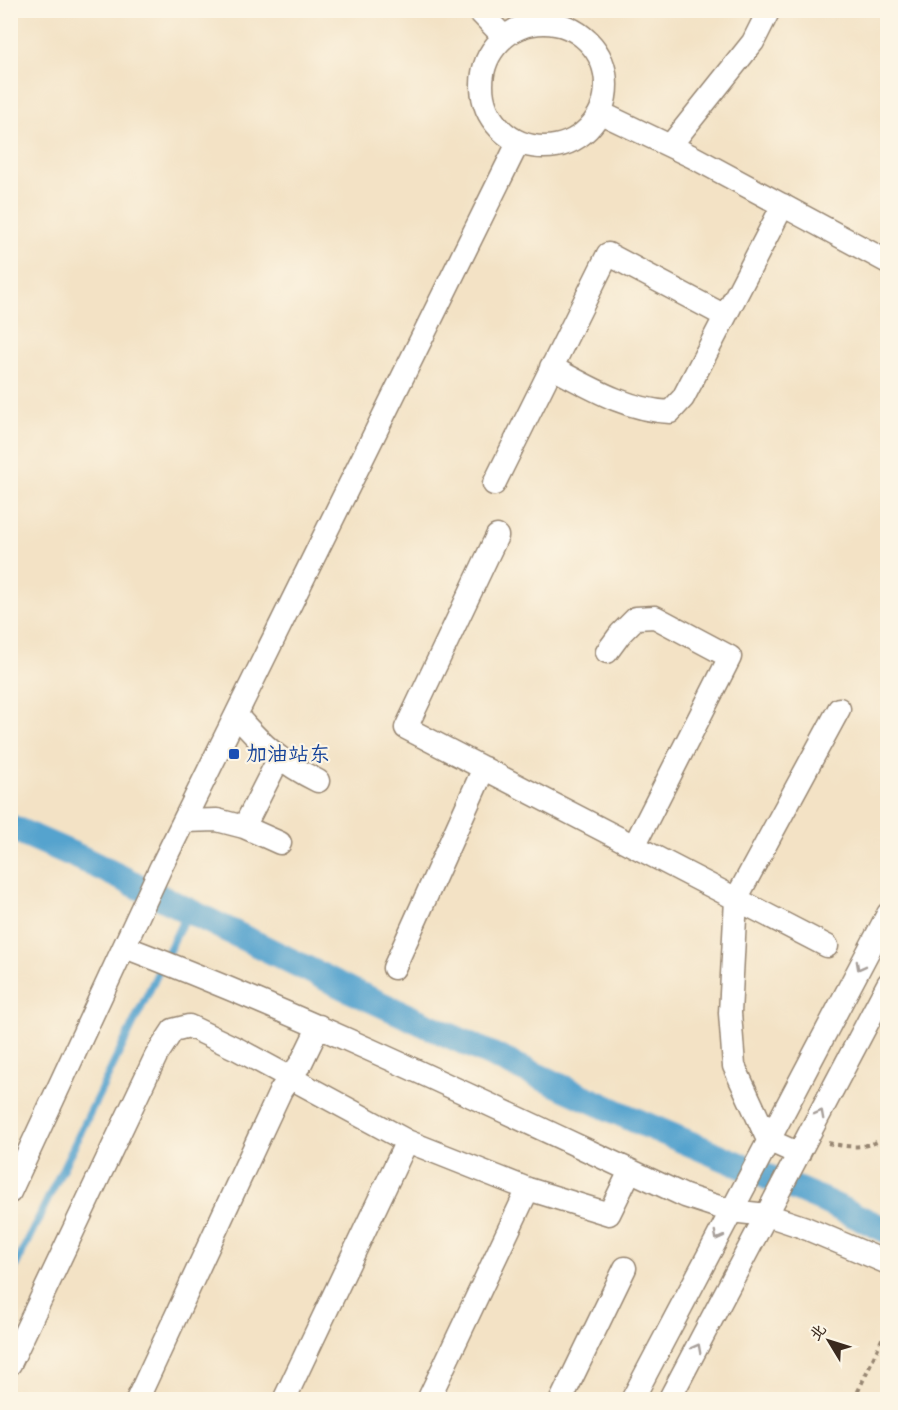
<svg xmlns="http://www.w3.org/2000/svg" width="898" height="1410" font-family="'Indie Flower','LXGW WenKai TC',sans-serif">
<style>
.lines{fill:none;stroke-linecap:round;stroke-linejoin:round}
.stream{stroke:#54a3ce;stroke-width:8}
.canal{stroke:#54a3ce;stroke-width:26}
.minor-casing{stroke:#978672;stroke-width:25}
.path{stroke:#978672;stroke-width:4;stroke-dasharray:4.5 4.5;stroke-linecap:butt}
.minor{stroke:#fff;stroke-width:22}
.oneway{stroke:#a79f9a}
.transit-dot{fill:#1a4fb4;stroke:#fcf5e5;stroke-width:2}
.labels{text-anchor:middle;stroke-width:4.5;stroke-linejoin:round;paint-order:stroke}
.transit-label{font-size:21px;fill:#164399;stroke:#fcf5e5;text-anchor:start}
</style>
<rect width="100%" height="100%" fill="#fcf5e5"/>
<filter id="ink" filterUnits="userSpaceOnUse"><feTurbulence type="fractalNoise" baseFrequency=".0167" numOctaves="2"/><feDisplacementMap in="SourceGraphic" scale="12" xChannelSelector="R" yChannelSelector="G"/><feConvolveMatrix kernelMatrix="1 2 1 2 8 2 1 2 1" color-interpolation-filters="sRGB"/></filter>
<filter id="wash" filterUnits="userSpaceOnUse"><feTurbulence type="fractalNoise" baseFrequency=".008" numOctaves="4" result="noise"/><feDisplacementMap in="SourceGraphic" scale="24" xChannelSelector="R" yChannelSelector="G"/><feGaussianBlur stdDeviation="1.35" result="paint"/><feColorMatrix in="noise" values="0 0 0 0 0 0 0 0 0 0 0 0 0 0 0 0 0 1.4 0 .05"/><feComposite in="paint" operator="in"/></filter>
<g filter="url(#wash)">
<rect width="100%" height="100%" fill="#f3e2c5"/>
<g class="lines">
<path class="stream" d="M10 1277 188 911"/>
<path class="canal" d="M10 827 81 858 350 990 630 1118 822 1200 888 1231"/>
</g>
</g>
<g filter="url(#ink)">
<g class="lines">
<g class="minor-casing">
<path id="minor" d="M478 10 504 37
M482 85a62 62 0 1 1 124 0a62 62 0 1 1-124 0Z
M601 113 693 157 888 262
M670 146 753 42 769 10
M551 367C589 387 626 410 670 412L683 398 783 205
M494 484 608 254 725 316
M497 536 406 728 827 946
M607 652 621 633 636 618 655 617 730 657 634 846
M236 715C261 744 283 764 318 781
M184 821 217 820 244 827 280 843
M244 827 279 758
M125 947C316 1020 500 1110 685 1196L731 1211 767 1215 803 1227 888 1263
M394 968 484 768
M799 1154 768 1140 734 1066 730 1013 736 899 839 709
M10 1192 161 867 518 143
M10 1364 156 1056 173 1030 189 1026 239 1050 407 1141 528 1189 609 1214 630 1171
M137 1400 281 1090 301 1063 319 1026
M284 1400 407 1141
M428 1400 528 1189
M561 1400 625 1268
M632 1400 888 914
M669 1400 888 984"/>
</g>
<path class="path" d="M828 1143C850 1148 868 1149 888 1136
M854 1400 888 1326"/>
<use href="#minor" class="minor"/>
</g>
<defs><path id="oneway-chevron" d="M-2-3.5L2.5 0L-2 3.5" fill="none" stroke-width="1.6" stroke-linecap="round" stroke-linejoin="round" transform="scale(1.5)"/></defs>
<g class="oneway">
<use href="#oneway-chevron" transform="translate(860 966) rotate(118)"/>
<use href="#oneway-chevron" transform="translate(820 1114) rotate(-62)"/>
<use href="#oneway-chevron" transform="translate(718 1236) rotate(118)"/>
<use href="#oneway-chevron" transform="translate(697 1348) rotate(-62)"/>
</g>
</g>
<rect class="transit-dot" x="228" y="748" width="12" height="12" rx="3"/>
<g class="labels">
<g class="transit-label">
<text x="246" y="761">加油站东</text>
</g>
</g>
<rect width="898" height="1410" fill="none" stroke="#fcf5e5" stroke-width="36"/>
<g transform="translate(829 1341) rotate(308)" stroke="#fcf5e5" stroke-width="4.5" paint-order="stroke">
<path d="M0-4.5L10 22L0 15L-10 22Z" fill="#3b2a1e"/>
<text y="-9" font-size="16" font-weight="bold" text-anchor="middle" fill="#3b2a1e">北</text>
</g>
</svg>
